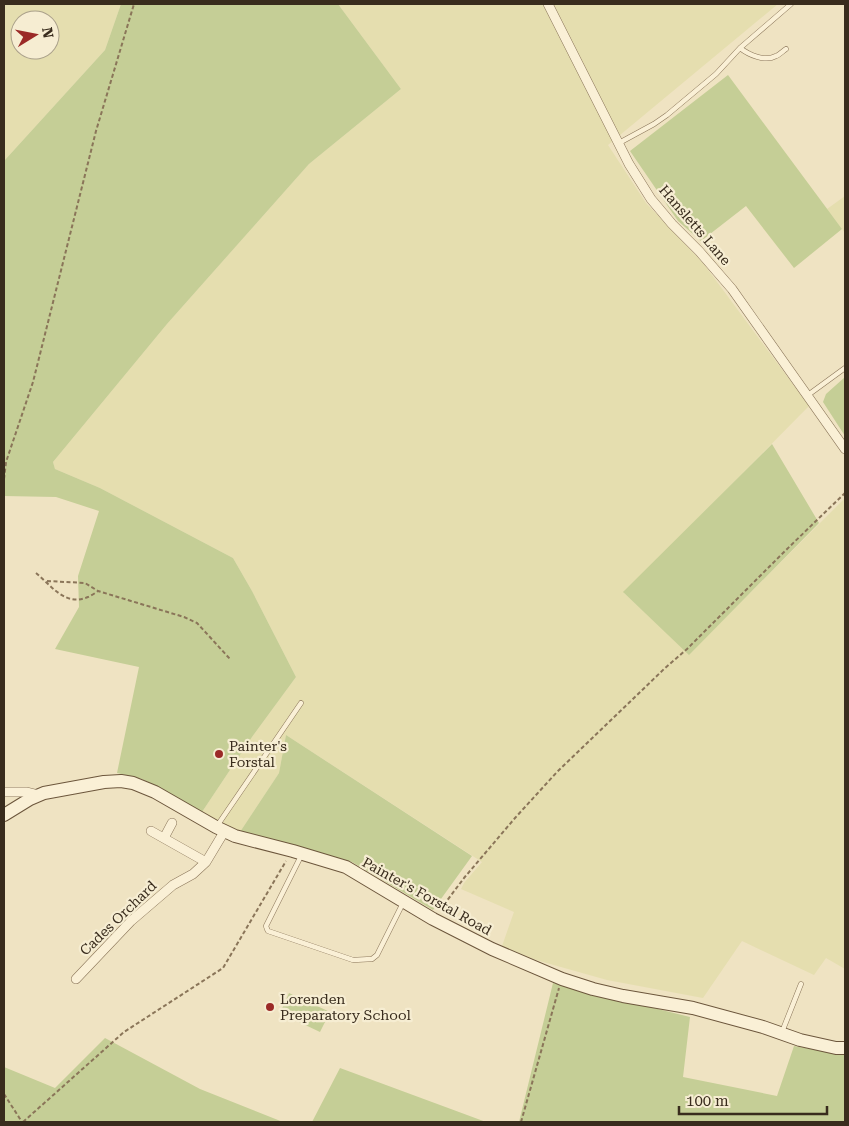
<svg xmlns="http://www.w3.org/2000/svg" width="849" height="1126" font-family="'Roboto Serif',serif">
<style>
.farmland{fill:#e5deaf;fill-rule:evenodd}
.green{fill:#c5ce96}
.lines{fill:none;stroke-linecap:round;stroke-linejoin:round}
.lane-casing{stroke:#8a7559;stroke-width:5.5}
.street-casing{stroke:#8a7559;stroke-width:10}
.secondary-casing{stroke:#6c563c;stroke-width:14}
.path{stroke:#8a7559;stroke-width:2;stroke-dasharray:4 2.5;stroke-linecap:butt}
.lane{stroke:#faf0d6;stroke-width:4.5}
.street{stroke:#faf0d6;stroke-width:9}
.secondary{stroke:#faf0d6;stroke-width:12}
.poi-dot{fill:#9b2a27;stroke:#f6edd2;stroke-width:2}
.labels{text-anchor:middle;stroke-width:4.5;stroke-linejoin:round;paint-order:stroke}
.street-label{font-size:14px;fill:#392c1d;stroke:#f6edd2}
.poi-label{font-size:14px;fill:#392c1d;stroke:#f6edd2;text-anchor:start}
</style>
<rect width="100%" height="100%" fill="#efe3c2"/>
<path class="farmland" d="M4 4H121L105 50 4 161ZM20 20H50V50H20Z
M338 4H778L608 145 646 203 703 263 809 406 624 593 689 654 845 498V969L826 958 814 975 742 941 703 998 607 980 536 960 502 946 514 912 461 889 464 883 482 862 286 735 279 773 240 832 202 812 252 737 296 677 252 591 233 558 100 488 55 469 53 462 167 324 309 164 401 89Z
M845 196V233L827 209Z"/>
<path class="green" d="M121 4H338L401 89 309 164 167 324 53 462 55 469 100 488 233 558 252 591 296 677 252 737 202 812 142 779 117 773 139 667 55 649 79 607 78 576 99 511 56 497 4 496V161L105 50Z
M728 75 842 229 794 268 746 206 701 241 678 221 630 151Z
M845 377V436L823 402 826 394Z
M772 444 819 523 689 655 623 592Z
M286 735 472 856 433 910 352 862 240 832 279 773Z
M553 983 690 1017 683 1077 777 1096 794 1046 845 1055V1122H519Z
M289 993 330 1012 320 1032 280 1013Z
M105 1038 200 1089 283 1122H4V1067L55 1088Z
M340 1068 486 1122H312Z"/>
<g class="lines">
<g class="lane-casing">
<path id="lane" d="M740 48 791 4
M619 143 654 124 667 115 716 74 740 48C749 55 765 62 776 56 779 55 783 51 786 49
M808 395 845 368
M217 826 301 703
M301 856 266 926 267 929 268 931 353 960 372 959 377 955 403 903
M782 1032 801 984"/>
</g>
<g class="street-casing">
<path id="street" d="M548 4 629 164 651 199 672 224 699 251 732 289 845 449
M4 792H27L39 795
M151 831 206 862
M164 838 172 823
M76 979 131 921 173 885 193 874 206 862 224 832"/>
</g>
<g class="secondary-casing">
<path id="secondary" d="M4 815 30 799 44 793 104 782 121 781 133 783 155 792 216 827 235 836 293 851 346 867 433 919 492 949 562 979 593 989 623 996 693 1008 763 1027 800 1040 836 1048H845"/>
</g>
<path class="path" d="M4 479 6 462 33 382 96 131 134 4
M36 573C51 585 65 607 88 597 91 596 95 593 98 591
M47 581 85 583 98 591 184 617 197 623 230 659
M440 910 464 878 515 818 557 772 664 669 687 649 786 550 845 493
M4 1094 22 1122
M23 1122 124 1032 223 968 286 861
M521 1122 559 988"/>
<use href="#lane" class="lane"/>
<use href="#street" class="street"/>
<use href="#secondary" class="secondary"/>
</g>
<g class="poi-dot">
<circle cx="219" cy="754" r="5"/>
<circle cx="270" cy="1007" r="5"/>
</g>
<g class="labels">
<g class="street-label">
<text transform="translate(695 225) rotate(49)" y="5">Hansletts Lane</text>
<text transform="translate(427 896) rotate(29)" y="5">Painter's Forstal Road</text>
<text transform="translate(118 918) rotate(-44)" y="5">Cades Orchard</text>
</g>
<g class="poi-label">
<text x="229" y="751">Painter's<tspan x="229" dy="16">Forstal</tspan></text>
<text x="280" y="1004">Lorenden<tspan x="280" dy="16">Preparatory School</tspan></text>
</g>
</g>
<rect width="849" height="1126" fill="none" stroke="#392c1d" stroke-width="10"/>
<g transform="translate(35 35) rotate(80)"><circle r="24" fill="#f6edd2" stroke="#aaa08a"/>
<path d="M0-4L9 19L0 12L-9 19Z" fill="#9b2a27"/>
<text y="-8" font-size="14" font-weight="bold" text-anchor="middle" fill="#392c1d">N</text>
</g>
<path d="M679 1106v8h148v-8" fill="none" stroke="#392c1d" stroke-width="2.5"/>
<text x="686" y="1106" font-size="15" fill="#392c1d" stroke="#f6edd2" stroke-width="4" paint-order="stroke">100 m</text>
</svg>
